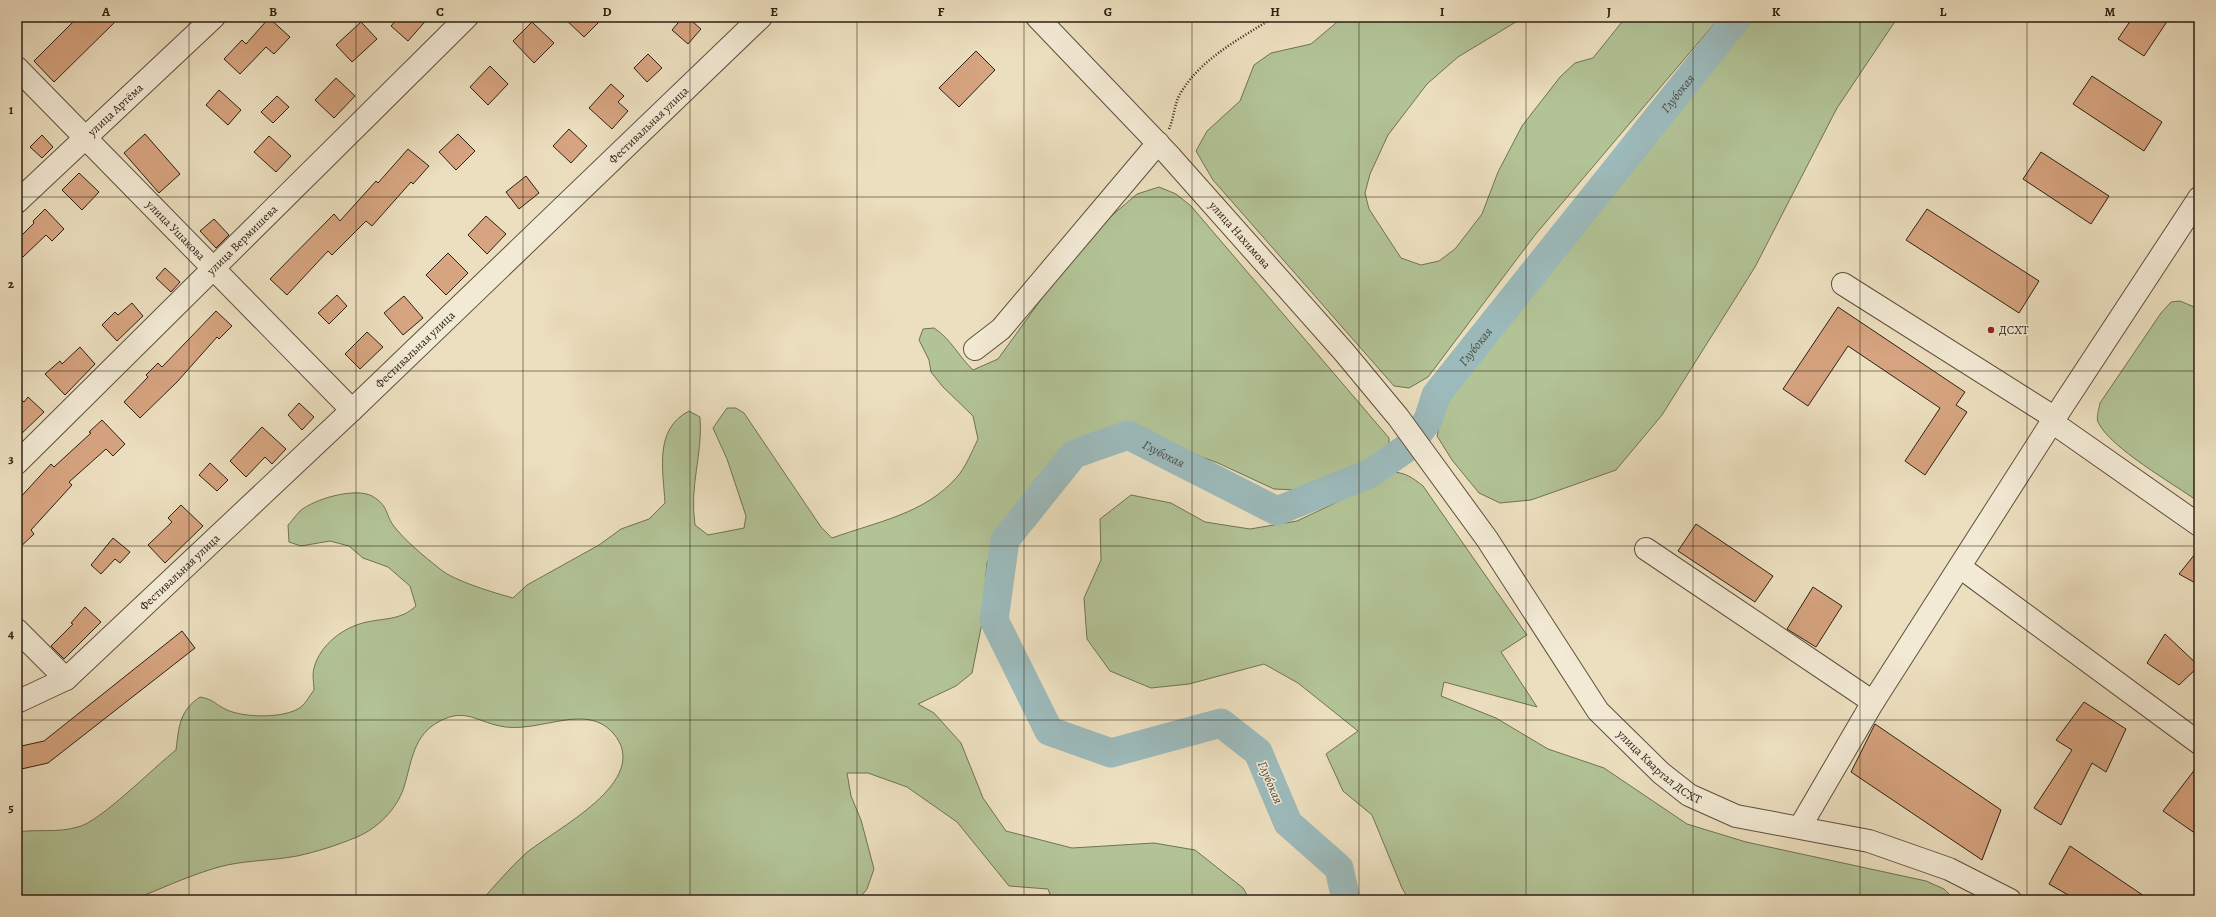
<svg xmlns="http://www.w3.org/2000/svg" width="2216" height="917" font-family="Alegreya,serif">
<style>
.green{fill:#b2c396;stroke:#707254}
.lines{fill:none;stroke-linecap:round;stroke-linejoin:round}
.river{stroke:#9cbabb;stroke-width:29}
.building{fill:#d6a480;stroke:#2e2012}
.minor-casing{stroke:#5e503d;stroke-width:24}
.path{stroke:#2e2012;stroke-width:2.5;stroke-dasharray:1 2;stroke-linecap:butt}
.minor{stroke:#f3ead5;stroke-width:22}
.grid{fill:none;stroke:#2e2012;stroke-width:1;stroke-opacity:0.55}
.poi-dot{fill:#8f2418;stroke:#f3ead5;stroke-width:1.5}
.labels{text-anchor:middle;stroke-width:3;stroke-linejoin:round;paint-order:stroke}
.street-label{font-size:12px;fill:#2e2012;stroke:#f3ead5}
.poi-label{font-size:12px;fill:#2e2012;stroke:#f3ead5;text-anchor:start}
.water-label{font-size:13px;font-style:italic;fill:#4f4e45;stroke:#f3ead5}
.neatline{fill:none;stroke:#2e2012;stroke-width:1.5}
.grid-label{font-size:13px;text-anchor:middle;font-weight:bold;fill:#2e2012}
</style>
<rect width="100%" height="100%" fill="#ecdfbf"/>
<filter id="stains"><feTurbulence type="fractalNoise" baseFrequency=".005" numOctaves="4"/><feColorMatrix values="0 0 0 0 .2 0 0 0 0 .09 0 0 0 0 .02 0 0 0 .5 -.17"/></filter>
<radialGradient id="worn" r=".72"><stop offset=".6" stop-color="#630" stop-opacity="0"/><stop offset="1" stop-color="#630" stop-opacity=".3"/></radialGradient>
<path class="green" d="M1343 17H1524L1458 57 1427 84 1388 135 1370 174 1365 193 1369 209 1401 258 1421 265 1439 261 1455 249 1482 214 1498 172 1522 126 1560 77 1575 63 1593 58 1626 17H1720L1535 235 1428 377 1409 388 1394 386 1213 180 1196 151 1207 131 1240 101 1254 65 1271 53 1311 44Z
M1752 17H1898L1837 108 1755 267 1662 415 1616 470 1531 500 1500 503 1479 493 1452 460 1437 436 1442 414 1459 382 1712 64Z
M1159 187 1176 194 1191 206 1389 438V447L1377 458 1339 477 1298 490 1274 489 1218 463 1125 428 1096 436 1055 457 1036 479 998 534 987 563 982 623 972 673 956 686 918 704 934 713 961 743 983 798 1006 831 1072 848 1154 843 1195 850 1243 888 1250 900H1052L1048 889 1009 886 957 822 907 787 868 773H847L851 796 861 820 874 869 867 889 858 900H482C496 884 510 868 525 854 553 830 655 781 613 733 597 715 575 718 554 722 537 725 517 730 500 726 476 721 465 708 440 721 413 735 412 761 404 787 397 809 378 828 357 837 338 845 316 852 297 856 271 861 244 860 219 867 194 874 169 885 145 895L143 900H17V832C37 829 58 833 78 827 100 822 154 767 176 750 179 727 179 711 200 697 215 700 213 703 225 709 242 718 285 719 301 707 306 703 310 695 314 690 314 684 312 675 314 668 320 645 343 627 367 622 386 618 401 620 416 606L410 586 388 567 363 558 349 546 330 541 301 546 289 542 288 525C292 521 296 515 300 511 314 499 355 487 372 496 388 505 385 513 393 525 405 541 424 556 440 569 454 581 495 593 513 598L527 585 599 545 621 529 649 519 665 503C663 469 654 429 689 411L700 417C703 455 689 485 695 525L708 535 744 528 746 516 727 459 713 428 727 408H736L744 413 821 527 832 538C876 522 925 514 957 477 966 467 972 451 978 439L973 416 943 387 931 372 929 360 919 340 923 329 934 328C951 339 959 357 973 370L998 359 1058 276 1109 218 1137 194Z
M2180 301 2199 309V502C2174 484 2110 448 2098 422 2096 417 2099 409 2100 403L2161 313 2171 302Z
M1391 472C1405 472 1413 478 1423 486L1527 635 1501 652 1537 707 1444 682 1441 696 1496 718 1548 749 1604 768 1687 824 1746 842 1926 881 1944 889 1955 900H1409L1402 888 1372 815 1343 791 1326 754 1358 731 1298 683 1264 664 1189 684 1151 688 1110 671 1087 639 1084 598 1101 560 1100 519 1131 495 1171 503 1205 522 1250 529 1297 521 1333 504Z"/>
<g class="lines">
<path class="river" id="s1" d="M1346 900 1339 868 1288 823 1258 752 1221 723 1111 753 1049 731 994 620 1005 540 1074 454 1128 435 1277 511 1371 473 1408 447 1428 420 1436 395 1738 17"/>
</g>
<path class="building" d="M78 17H120L54 82 34 61Z
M399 17H429L408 41 391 26Z
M563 17H604L584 37Z
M683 17H687L701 29 688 44 672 30Z
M2133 17H2170L2144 56 2118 39Z
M269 18 290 37 274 54 266 47 240 74 224 59 242 40 246 44Z
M361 22 377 39 352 62 336 45Z
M532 22 554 43 534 63 513 41Z
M976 51 995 70 959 107 939 88Z
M648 54 662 68 647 82 634 68Z
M490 66 508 84 488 105 470 87Z
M2092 76 2162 122 2144 151 2073 104Z
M336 78 355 96 334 118 315 100Z
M611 84 624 96 618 102 628 111 612 129 589 108Z
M219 90 241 110 228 125 206 105Z
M277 96 289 107 273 123 261 112Z
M569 129 587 146 571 163 553 146Z
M145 134 180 174 159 193 124 153Z
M458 134 475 151 456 170 439 152Z
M42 135 53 147 42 158 30 147Z
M269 136 291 156 276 172 254 152Z
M408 149 429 166 413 184 411 182 372 226 366 221 332 255 328 251 287 295 270 279 334 214 340 221 376 181 378 183Z
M2041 152 2109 196 2091 224 2023 179Z
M79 173 99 192 82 210 62 190Z
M526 176 539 193 519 209 506 192Z
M45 209 64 229 52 241 46 235 23 257 17 251V240L34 223 33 221Z
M1927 209 2039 281 2019 313 1906 240Z
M486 216 506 234 487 254 468 235Z
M214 219 229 235 216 248 200 231Z
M448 253 468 273 446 295 426 275Z
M165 268 180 282 171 292 156 278Z
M337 295 347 306 329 324 318 313Z
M404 296 423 318 403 335 384 313Z
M132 303 143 316 117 341 102 325 115 312 118 315Z
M1838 307 1965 392 1956 405 1967 412 1925 475 1905 461 1940 408 1848 346 1808 406 1783 389Z
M216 311 232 326 219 339 217 337 177 382 140 418 124 402 148 377 146 375 158 363 162 367Z
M367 332 383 347 360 369 345 354Z
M80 347 95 364 65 395 45 374 60 361 62 364Z
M17 395 24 402 28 397 44 412 17 438Z
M299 403 314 417 302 430 288 415Z
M102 420 125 444 113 456 106 449 69 482 72 485 31 530 34 534 17 550V501L51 464 54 467 91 433 89 432Z
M262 427 286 449 272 464 265 457 246 477 230 461Z
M210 463 228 480 217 491 199 475Z
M181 505 203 526 165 563 148 545 172 522 168 518Z
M1696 524 1773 576 1755 602 1678 551Z
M113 538 130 552 120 563 115 559 101 574 91 565Z
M2199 549V585L2179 574Z
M1813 587 1842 606 1816 647 1787 629Z
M85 607 101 622 64 659 51 646 73 624 71 623Z
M182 631 195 648 48 763 17 770V747L44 741Z
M2165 634 2199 666 2179 685 2147 663Z
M2084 702 2126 729 2106 772 2092 763 2061 825 2034 808 2072 750 2056 740Z
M1875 724 2001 810 1982 860 1851 772Z
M2199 764V836L2163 811Z
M2070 846 2150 900H2077L2049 884Z"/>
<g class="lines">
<g class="minor-casing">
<g id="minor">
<path id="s2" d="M1037 17 1168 154 1344 352 1398 417 1487 539 1598 711 1661 773 1689 795 1736 816 1869 841 1949 869 2010 900"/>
<path id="s3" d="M17 68 352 410"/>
<path id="s4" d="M17 202 214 17"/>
<path d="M1843 284 2055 418"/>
<path d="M975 349 1001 329 1158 143"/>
<path d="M2052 422 2199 525"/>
<path id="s5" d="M17 463 467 17"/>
<path d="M1646 549 1873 702"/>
<path d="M1960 567 2199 743"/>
<path d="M17 630 66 679"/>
<path id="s6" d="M17 702 66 679 352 410 761 17"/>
<path d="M1800 827 1873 702 2052 422 2199 198"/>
</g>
</g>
<path class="path" d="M1169 129C1174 118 1174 105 1180 94 1201 58 1240 39 1274 17"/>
<use href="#minor" class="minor"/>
</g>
<path class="grid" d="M189 17V900M356 17V900M523 17V900M690 17V900M857 17V900M1024 17V900M1192 17V900M1359 17V900M1526 17V900M1693 17V900M1860 17V900M2027 17V900M17 197H2199M17 371H2199M17 546H2199M17 720H2199"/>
<circle class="poi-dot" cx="1991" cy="330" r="4"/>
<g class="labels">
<g class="street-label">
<text dy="4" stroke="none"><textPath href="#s4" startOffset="135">улица Артёма</textPath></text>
<text dy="4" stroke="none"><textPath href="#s6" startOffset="858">Фестивальная улица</textPath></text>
<text dy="4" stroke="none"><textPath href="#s3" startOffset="227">улица Ушакова</textPath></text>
<text dy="4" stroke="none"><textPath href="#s2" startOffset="298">улица Нахимова</textPath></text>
<text dy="4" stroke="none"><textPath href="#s5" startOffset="317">улица Вермишева</textPath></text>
<text dy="4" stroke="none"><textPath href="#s6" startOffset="534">Фестивальная улица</textPath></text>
<text dy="4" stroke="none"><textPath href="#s6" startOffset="210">Фестивальная улица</textPath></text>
<text dy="4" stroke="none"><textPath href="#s2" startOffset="978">улица Квартал ДСХТ</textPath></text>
</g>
<g class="poi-label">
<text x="1999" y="334">ДСХТ</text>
</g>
<g class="water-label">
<text dy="5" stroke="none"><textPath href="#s1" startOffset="1537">Глубокая</textPath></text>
<text dy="5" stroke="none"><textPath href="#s1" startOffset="1213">Глубокая</textPath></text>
<text dy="5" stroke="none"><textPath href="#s1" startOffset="817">Глубокая</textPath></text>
<text transform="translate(1271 782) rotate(67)" y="5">Глубокая</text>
</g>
</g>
<rect width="2216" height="917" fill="none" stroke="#ecdfbf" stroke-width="44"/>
<rect x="22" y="22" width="2172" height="873" class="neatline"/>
<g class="grid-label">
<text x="106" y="16">A</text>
<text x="273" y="16">B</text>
<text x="440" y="16">C</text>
<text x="607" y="16">D</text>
<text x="774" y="16">E</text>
<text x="941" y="16">F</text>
<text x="1108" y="16">G</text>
<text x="1275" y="16">H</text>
<text x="1442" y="16">I</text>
<text x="1609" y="16">J</text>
<text x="1776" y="16">K</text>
<text x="1943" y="16">L</text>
<text x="2110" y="16">M</text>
<text x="11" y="114">1</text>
<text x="11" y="288">2</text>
<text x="11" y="463">3</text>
<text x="11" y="638">4</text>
<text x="11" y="812">5</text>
</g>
<rect width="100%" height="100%" filter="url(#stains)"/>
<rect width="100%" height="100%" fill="url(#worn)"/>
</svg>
